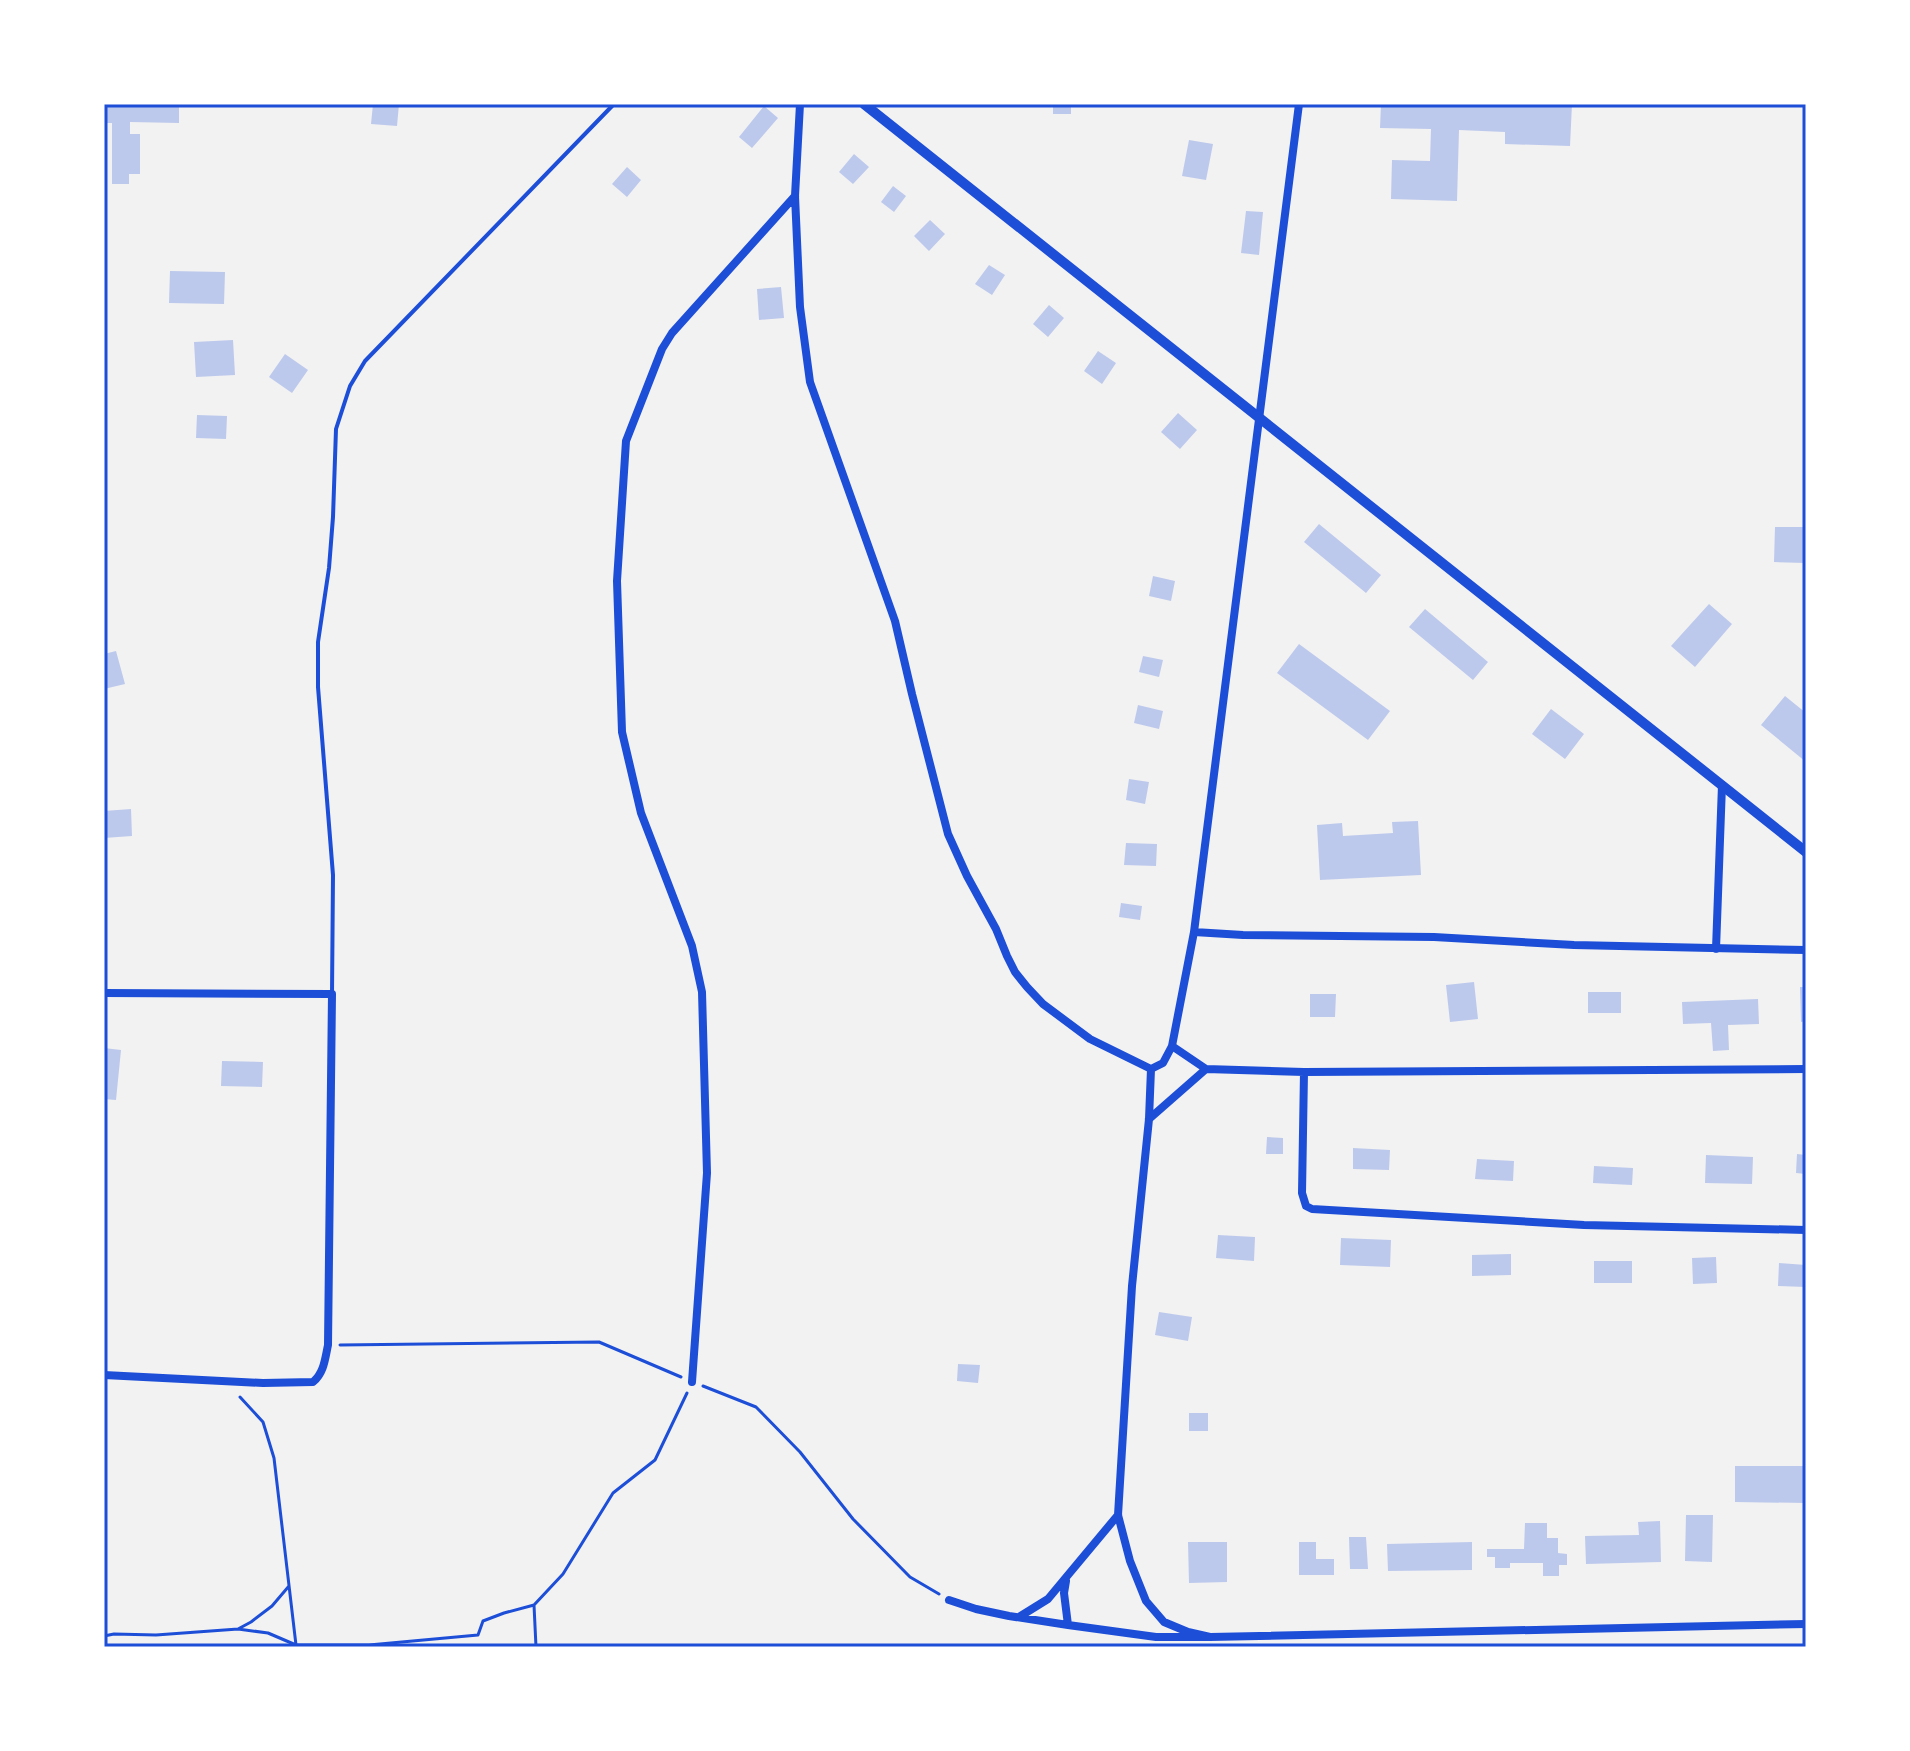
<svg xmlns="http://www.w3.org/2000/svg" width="1910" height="1751" font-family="'PT Sans',sans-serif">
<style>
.building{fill:#bdc9ec}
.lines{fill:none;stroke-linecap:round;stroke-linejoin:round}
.path{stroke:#1d4ed8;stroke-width:3}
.service{stroke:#1d4ed8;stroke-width:4}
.minor{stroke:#1d4ed8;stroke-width:8}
.tertiary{stroke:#1d4ed8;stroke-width:10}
.neatline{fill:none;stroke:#1d4ed8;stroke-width:3}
</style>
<rect width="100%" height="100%" fill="#f2f2f2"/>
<path class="building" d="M104 104H179V123L130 122V134H140V174H129V184H112V123H104Z
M373 104H399L397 126 371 124Z
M1053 104H1071V114H1053Z
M1381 104H1572L1570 146 1505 144V132L1459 130 1457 201 1391 199 1392 160 1430 161 1431 129 1380 128Z
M764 106 778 118 752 148 739 137Z
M1189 140 1213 144 1206 180 1182 176Z
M854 154 869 167 853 184 839 172Z
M627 167 641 180 627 197 612 184Z
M893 186 906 196 894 212 881 202Z
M1246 211 1263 212 1259 255 1241 253Z
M930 220 945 234 929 251 914 236Z
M989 265 1005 275 992 295 975 284Z
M170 271 225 272 224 304 169 303Z
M781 287 784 318 759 320 757 289Z
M1049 305 1064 318 1048 337 1033 324Z
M233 340 235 375 196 377 194 342Z
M1098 351 1116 363 1102 384 1084 371Z
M285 354 308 370 292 393 269 377Z
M1178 413 1197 430 1180 449 1161 432Z
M197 415 227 416 226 439 196 438Z
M1319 524 1381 575 1366 593 1304 542Z
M1775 527H1806V563L1774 562Z
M1153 576 1175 581 1171 601 1149 596Z
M1709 604 1732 624 1695 667 1671 646Z
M1425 609 1488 662 1473 680 1409 627Z
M1299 644 1390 711 1368 740 1277 673Z
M116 651 125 684 104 689V654Z
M1143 656 1163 660 1159 677 1139 672Z
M1785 696 1806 713V762L1761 725Z
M1138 705 1163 711 1159 729 1134 723Z
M1551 709 1584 734 1565 759 1532 734Z
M1129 779 1149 782 1145 804 1126 800Z
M131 809 132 836 104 838V811Z
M1418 821 1421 875 1320 880 1317 825 1342 823 1343 836 1393 833 1392 822Z
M1126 843 1157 844 1156 866 1124 865Z
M1121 903 1142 906 1140 920 1119 917Z
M1474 982 1478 1019 1450 1022 1446 985Z
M1800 987H1806V1021L1801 1022Z
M1588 992H1621V1013H1588Z
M1310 994H1336L1335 1017H1310Z
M1758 999 1759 1024 1728 1025 1729 1050 1713 1051 1711 1023 1683 1024 1682 1002Z
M104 1048 121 1050 116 1100 104 1099Z
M222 1061 263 1062 262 1087 221 1086Z
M1267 1137 1283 1138V1154H1266Z
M1353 1148 1390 1150 1389 1170 1353 1169Z
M1797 1154 1806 1155V1174L1796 1173Z
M1706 1155 1753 1157 1752 1184 1705 1183Z
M1477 1159 1514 1161 1513 1181 1475 1179Z
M1594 1166 1633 1168 1632 1185 1593 1183Z
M1218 1235 1255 1237 1254 1261 1216 1258Z
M1341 1238 1391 1240 1390 1267 1340 1265Z
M1511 1254V1275L1472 1276V1255Z
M1716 1257 1717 1283 1693 1284 1692 1258Z
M1594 1261H1632V1283H1594Z
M1779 1263 1806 1265V1287L1778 1286Z
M1159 1312 1192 1317 1188 1341 1155 1335Z
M958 1364 980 1365 978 1383 957 1381Z
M1189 1413H1208V1431H1189Z
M1735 1466H1806V1503L1735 1502Z
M1686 1515H1713L1712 1562 1685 1561Z
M1660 1521 1661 1562 1586 1564 1585 1536 1639 1535 1638 1522Z
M1525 1523H1547V1538H1558V1553L1567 1554V1565H1559V1576H1543V1563H1510V1568H1495V1557H1487V1549H1524Z
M1349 1537H1366L1368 1569H1350Z
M1188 1542H1227V1582L1189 1583Z
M1299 1542H1316V1559H1334V1575H1299Z
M1472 1542V1570L1388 1571 1387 1544Z"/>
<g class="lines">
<path class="path" d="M340 1345 599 1342 681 1377
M703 1386 756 1407 800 1452 853 1519 910 1577 939 1594
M240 1397 263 1422 274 1458 296 1645
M238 1629 268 1633 296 1645H369L478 1635 483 1621 504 1613 534 1605
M104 1636 114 1634 156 1635 238 1629 251 1622 272 1606 289 1586
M536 1647 534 1605 563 1574 613 1493 655 1460 687 1393"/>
<path class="service" d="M332 994 333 875 318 687V642L329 568 333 517 336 429 350 386 365 361 614 104"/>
<path class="minor" d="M800 104 795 196 800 307 810 382 895 621 912 694 948 834 967 876 996 929 1007 956 1015 972 1027 987 1043 1004 1090 1039 1151 1069
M1194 932 1243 935 1434 937 1574 945 1806 950
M1716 949 1722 785
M104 993 332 994 328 1345C325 1359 324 1373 313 1382L263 1383 104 1375
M1172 1046 1206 1069 1304 1072 1806 1069
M1304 1072 1302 1193 1306 1206 1312 1209 1584 1225 1806 1230
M1149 1119 1206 1069
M692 1382 707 1173 702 992 692 946 641 813 622 732 617 581 626 441 662 349 672 333 795 196
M1066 1581 1064 1593 1068 1625
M949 1600 976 1609 1009 1616 1068 1625 1156 1637H1210L1806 1624
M1019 1617 1048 1599 1118 1515
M1210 1637 1188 1632 1164 1622 1146 1601 1130 1561 1118 1515 1132 1286 1149 1119 1151 1069 1163 1063 1172 1046 1194 932 1299 104"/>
<path class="tertiary" d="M864 104 1806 852"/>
</g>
<rect width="1910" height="1751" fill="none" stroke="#ffffff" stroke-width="212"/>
<rect x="106" y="106" width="1698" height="1539" class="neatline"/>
</svg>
